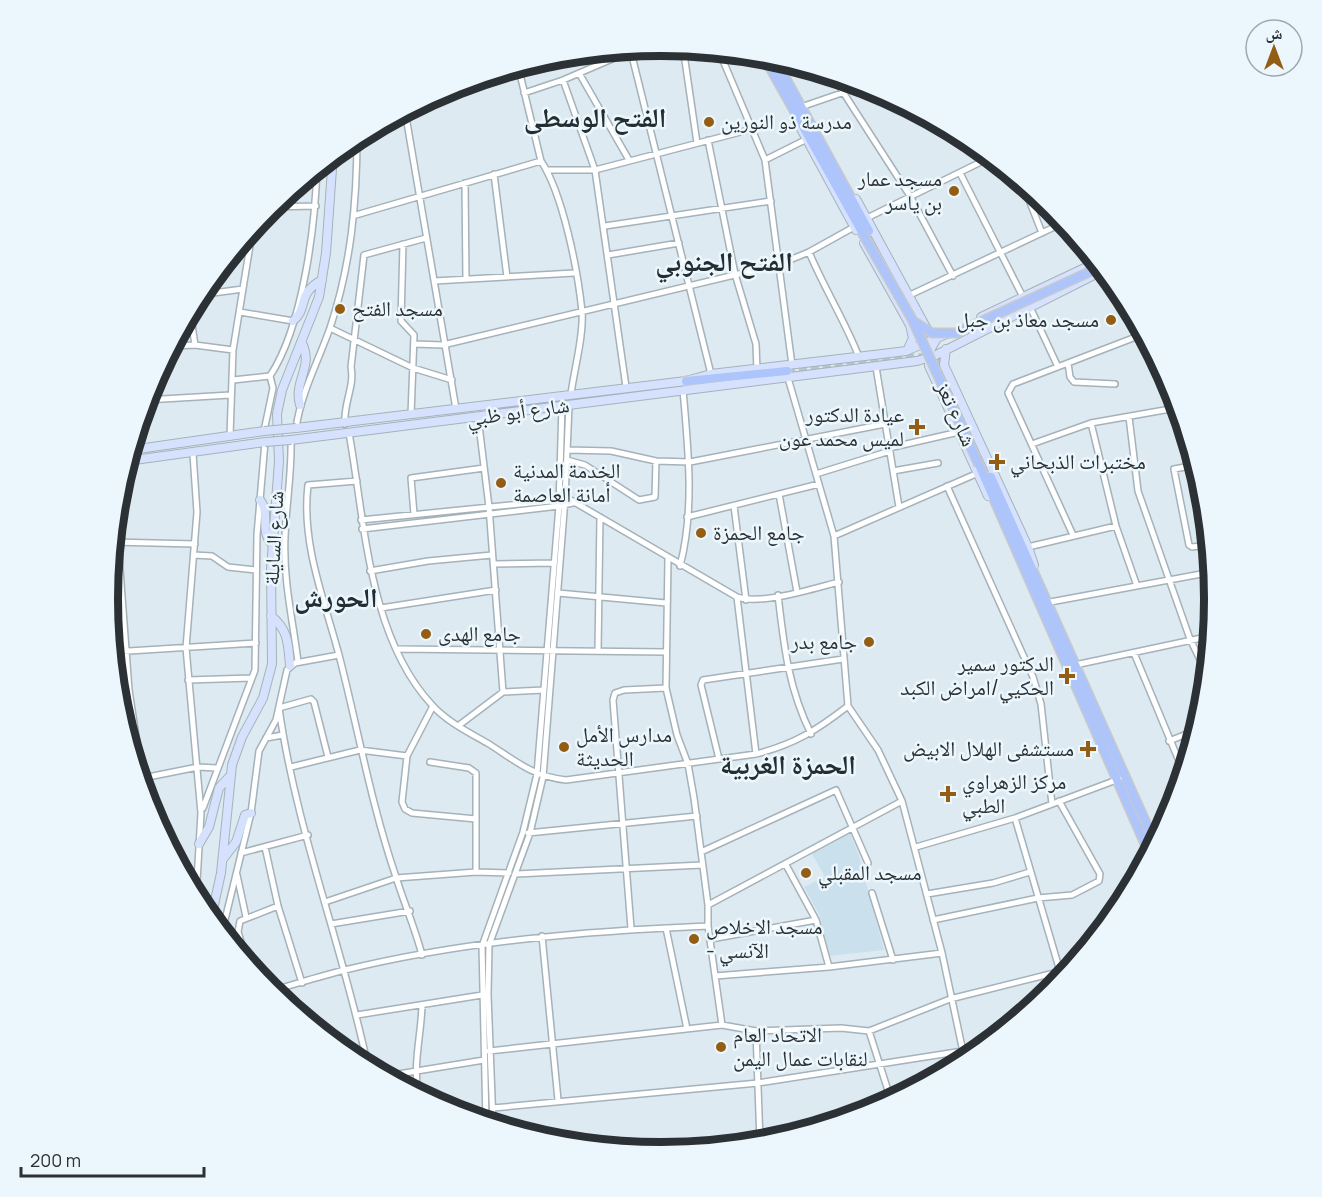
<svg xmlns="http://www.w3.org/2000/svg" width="1322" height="1197" font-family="Manrope,'Noto Naskh Arabic',sans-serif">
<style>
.built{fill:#cae0ec}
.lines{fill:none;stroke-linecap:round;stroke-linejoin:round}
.primary-tunnel{stroke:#b9c5cc;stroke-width:8;stroke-dasharray:8 4;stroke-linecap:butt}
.minor-casing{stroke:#a5b2b9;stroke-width:8}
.secondary-casing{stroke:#a5b2b9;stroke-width:10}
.primary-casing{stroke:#c8c9ca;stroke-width:11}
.minor{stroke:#fff;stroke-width:5}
.secondary{stroke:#d6e2fd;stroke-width:8}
.primary{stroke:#adc5fb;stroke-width:8}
.secondary-bridge-casing{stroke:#a5b2b9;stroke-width:10;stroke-linecap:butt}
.primary-bridge-casing{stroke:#c8c9ca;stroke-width:11;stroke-linecap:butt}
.secondary-bridge{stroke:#d6e2fd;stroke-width:8}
.primary-bridge{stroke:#adc5fb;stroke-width:8}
.poi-dot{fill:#935d14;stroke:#ecf7fd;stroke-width:2}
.labels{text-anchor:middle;stroke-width:5;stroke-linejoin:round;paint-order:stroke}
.poi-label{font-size:21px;fill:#2b3134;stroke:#ecf7fd;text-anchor:start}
.street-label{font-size:21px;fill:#2b3134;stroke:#ecf7fd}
.district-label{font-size:27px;font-weight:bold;fill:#232e33;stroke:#ecf7fd}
.rim{fill:none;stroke:#2b3134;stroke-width:8}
</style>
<rect width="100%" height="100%" fill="#ddeaf2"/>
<path class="built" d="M849 831 858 853 884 950 828 956 820 916 804 887 825 877 811 852Z"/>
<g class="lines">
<path class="primary-tunnel" d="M869 231 940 366 984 463
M787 371 918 357 927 358"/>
<g class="minor-casing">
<path id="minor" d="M683 47 697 143
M630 48 711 374
M719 51 765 160 792 365
M518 66 541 161C563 194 578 271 582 312 584 335 574 370 571 394
M579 73 629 160
M832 75 910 196 953 276
M563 80 595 170 626 387
M524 93 563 80 640 47
M801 107 865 85
M405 111 456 409
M708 140 735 274 756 344 757 370
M765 160 805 140
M547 170H595L752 129
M960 173 1023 297
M494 174 507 277
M1022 182 1042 233
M465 183 466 279
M270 207 316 206
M356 215 541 161
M867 218 991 157
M605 226 771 201
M403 244 401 321 414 335 411 415
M809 252C824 288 845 321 859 357
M608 255 679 243
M434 281 574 273
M198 295 243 289
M910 295 1065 222
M1125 299 1146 346 1150 345
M1030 307 1058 367
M240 312 293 321
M330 328 413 368 452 380
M414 344 443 345 780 264 809 252 854 227
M195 345 233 350
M172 346 195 345 190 312
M1146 346 1185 429
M1068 363 1070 377 1074 382 1115 384
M876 367 899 507
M788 378 834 536 848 706 878 750 902 801 942 953 965 1061
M233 380 270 376
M146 400 230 395
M478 417 489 507 503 692
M1129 417 1138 491 1190 639 1207 674
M1091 423 1116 526 1137 586
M345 424C343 404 355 386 351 367L364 255 426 238
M296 428C301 393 318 362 330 328 351 265 357 202 357 136
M264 431 273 388 270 376C303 326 315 227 317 168
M349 433C365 521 368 636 432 705 447 722 470 733 489 744 517 762 532 776 566 780L756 754C795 744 817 730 848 706
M230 436 233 350 253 227
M291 440C292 473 286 505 285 537 283 580 293 621 298 662
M1032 444 1091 423 1176 408
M889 448 959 432
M567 450 611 451 656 461 690 462 885 424
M193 454 197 512 186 648 201 813 196 898
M567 460 585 465 639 500 655 497 656 461
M1196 465 1174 469 1189 545 1192 547 1209 545
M893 471 938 463
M816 474 890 451
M357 481 308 485C301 543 324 599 339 655 358 729 371 804 396 877 404 903 415 928 422 955
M947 486 1033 677 1041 704 1052 804
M779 494 797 592
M734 506 746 600
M414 514 411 478 484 468
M116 516 129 690 145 795
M687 517 819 484
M361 520 569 499 737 597C763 605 812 589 839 582
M362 529 559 506 577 502
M1073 535 1008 393 1013 384 1141 335
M834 536 978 473
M113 542 195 544
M1028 547 1116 526
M194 555 212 556 228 567 256 570
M668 558 666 688 677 735 688 764 694 798 708 905V926L722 1025
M493 564 554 563
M680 566C695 509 688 448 683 390
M370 571 428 561 492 555
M558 593 666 603
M778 595C784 646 788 687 811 734
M737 597 756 754
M1045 603 1212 572
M381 608 496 590
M398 649 666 652
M598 651 600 517
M113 652 256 643
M1134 653 1184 773
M1075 665 1211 636
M188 680 251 678
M117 692 129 690
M433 706 407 756 402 802 405 809 412 813 476 819
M458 726 503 692 544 690
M266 738 283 735
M1169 741 1197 730
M328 757 314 702 311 699 279 708C296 830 343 947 368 1067
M719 759 701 685 703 680 843 659
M430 762 469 768 476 773V872
M291 767 360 750 407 756
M143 778 198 767 217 768
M203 808 255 670 257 535 265 442
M1015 818 1062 978
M528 833 697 816
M265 847 278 906 302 983
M916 847 1015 818 1119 779
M701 852 836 790 868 863
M241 853 308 835
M786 865 816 920 829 967
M516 874 702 865
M237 875 246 917
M872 893 893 960
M927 894 993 883 1030 872
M325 902 396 878 476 872 509 873
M708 905 902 801
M933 920 1038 898 1072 895 1099 881 1100 874 1059 801
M331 924 410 911
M631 928 613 700 615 693 624 690 666 688
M666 928 687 1029
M222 932 251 813 259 751 276 720 287 670 295 663 339 655
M542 936 558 1100
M711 939 816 920
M247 962 238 932 240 921 278 906
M715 976 829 967 942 953
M271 991C296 984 320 976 345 970 464 941 586 931 708 926
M357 1015 482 995
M756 1031 760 1142
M869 1031 891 1100
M489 1051 722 1025 756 1031 841 1028 869 1031 950 999 1070 969
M964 1056 974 1054
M386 1076 484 1060
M418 1093C413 1064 421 1035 422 1006
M493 1108 758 1083 963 1051
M486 1121 482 946 523 832 537 774 559 506 562 405
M493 1123 488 995 489 945 530 833 543 777 565 499 569 405"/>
</g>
<g class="secondary-casing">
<path id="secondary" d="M799 125 856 230
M856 199 928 331
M864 243 910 325 913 338 908 349
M981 317 1097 262
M293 321C309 308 296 294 322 280
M936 340 929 352V366L988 496
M946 349 944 365 1028 547 1034 565
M300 405C293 381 314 367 302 343
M296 428 686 381 711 374 882 354 906 351 949 333
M291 440 917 361 934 356 1104 270
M131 450 264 431
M127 461 265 442
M260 500C271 513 259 531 272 544
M271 616C289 630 288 645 290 666
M199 844 209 827 219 788 229 777
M223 859 236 842 245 815 251 813
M211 919 221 873 232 765 242 737 263 698 272 664 271 569 279 461 277 414 282 390 319 297 326 253 333 155"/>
</g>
<g class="primary-casing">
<path id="primary" d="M763 55 863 234
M774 57 869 231
M686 381 787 371
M979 465 1149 853
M991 477 1155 843"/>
</g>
<use href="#minor" class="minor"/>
<use href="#secondary" class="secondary"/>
<use href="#primary" class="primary"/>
<g class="secondary-bridge-casing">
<path id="secondary-bridge" d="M264 431 296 428
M265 442 291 440"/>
</g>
<g class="primary-bridge-casing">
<path id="primary-bridge" d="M863 234 912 319 979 465
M915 322 932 333H956L1098 268"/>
</g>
<use href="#secondary-bridge" class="secondary-bridge"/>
<use href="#primary-bridge" class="primary-bridge"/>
</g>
<g class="poi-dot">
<circle cx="709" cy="122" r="6"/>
<circle cx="954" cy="191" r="6"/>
<circle cx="340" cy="309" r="6"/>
<circle cx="1111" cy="320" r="6"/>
<path d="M914 418h6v6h6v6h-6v6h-6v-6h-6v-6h6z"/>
<path d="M994 453h6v6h6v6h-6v6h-6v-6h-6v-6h6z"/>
<circle cx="501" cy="483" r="6"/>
<circle cx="701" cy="533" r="6"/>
<circle cx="426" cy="634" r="6"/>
<circle cx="869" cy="642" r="6"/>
<path d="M1064 667h6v6h6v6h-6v6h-6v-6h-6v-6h6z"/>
<circle cx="564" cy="747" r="6"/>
<path d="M1085 740h6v6h6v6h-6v6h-6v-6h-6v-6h6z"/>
<path d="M945 785h6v6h6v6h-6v6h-6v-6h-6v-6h6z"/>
<circle cx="806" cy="873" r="6"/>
<circle cx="694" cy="939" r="6"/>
<circle cx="721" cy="1047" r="6"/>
</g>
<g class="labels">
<g class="poi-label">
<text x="721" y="129">مدرسة ذو النورين</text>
<text x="942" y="186" text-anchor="end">مسجد عمار<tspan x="942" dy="24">بن ياسر</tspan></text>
<text x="352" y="316">مسجد الفتح</text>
<text x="1099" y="327" text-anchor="end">مسجد معاذ بن جبل</text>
<text x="904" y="422" text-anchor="end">عيادة الدكتور<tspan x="904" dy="24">لميس محمد عون</tspan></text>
<text x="1010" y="469">مختبرات الذبحاني</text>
<text x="513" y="478">الخدمة المدنية<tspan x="513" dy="24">أمانة العاصمة</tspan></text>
<text x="713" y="540">جامع الحمزة</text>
<text x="438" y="641">جامع الهدى</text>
<text x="857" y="649" text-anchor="end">جامع بدر</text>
<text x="1054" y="671" text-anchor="end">الدكتور سمير<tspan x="1054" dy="24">الحكيي/امراض الكبد</tspan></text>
<text x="576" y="742">مدارس الأمل<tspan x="576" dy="24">الحديثة</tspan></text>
<text x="1074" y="756" text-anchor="end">مستشفى الهلال الابيض</text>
<text x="962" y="789">مركز الزهراوي<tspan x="962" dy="24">الطبي</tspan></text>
<text x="818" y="880">مسجد المقبلي</text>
<text x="706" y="934">مسجد الاخلاص<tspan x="706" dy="24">- الآنسي</tspan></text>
<text x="733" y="1042">الاتحاد العام<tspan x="733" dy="24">لنقابات عمال اليمن</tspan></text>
</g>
<g class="street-label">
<text transform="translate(518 412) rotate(-8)" y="7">شارع أبو ظبي</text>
<text transform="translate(956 414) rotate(66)" y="7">شارع تعز</text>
<text transform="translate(274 538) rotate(-87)" y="7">شارع السايلة</text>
</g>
<g class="district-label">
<text x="595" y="127">الفتح الوسطى</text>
<text x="724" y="271">الفتح الجنوبي</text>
<text x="336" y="607">الحورش</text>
<text x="788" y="774">الحمزة الغربية</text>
</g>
</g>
<path d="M0 0H1322V1197H0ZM118 599a543 543 0 1 1 1086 0a543 543 0 1 1-1086 0Z" fill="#ecf7fd" fill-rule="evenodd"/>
<path class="rim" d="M118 599a543 543 0 1 1 1086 0a543 543 0 1 1-1086 0Z"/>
<g transform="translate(1274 48)"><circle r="28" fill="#ecf7fd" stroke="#9fa8ad" stroke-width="1.5"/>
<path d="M0-4.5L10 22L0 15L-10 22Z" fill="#935d14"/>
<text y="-9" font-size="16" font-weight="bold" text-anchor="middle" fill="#2b3134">ش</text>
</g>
<path d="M21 1167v9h183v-9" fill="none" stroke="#2b3134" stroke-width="3"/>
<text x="30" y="1167" font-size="18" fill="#2b3134" stroke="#ecf7fd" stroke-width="4.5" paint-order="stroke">200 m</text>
</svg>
